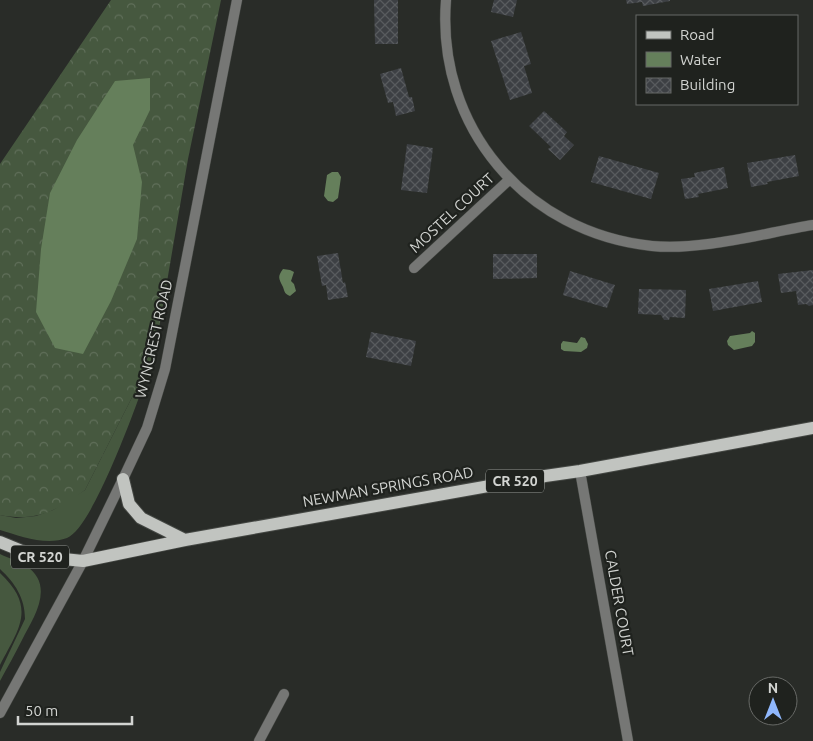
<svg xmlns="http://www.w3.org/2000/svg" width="813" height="741" font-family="Ubuntu,sans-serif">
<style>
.grass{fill:#46583f}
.forest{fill:url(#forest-crowns)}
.water{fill:#657f5b}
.building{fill:url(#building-cross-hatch)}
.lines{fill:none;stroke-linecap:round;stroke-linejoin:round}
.minor-casing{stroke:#444743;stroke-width:11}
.tertiary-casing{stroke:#444743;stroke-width:11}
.primary-casing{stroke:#444743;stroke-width:14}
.minor{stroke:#767775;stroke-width:10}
.tertiary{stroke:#767775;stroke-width:10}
.primary{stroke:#c1c4c0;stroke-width:12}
.labels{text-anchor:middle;stroke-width:4.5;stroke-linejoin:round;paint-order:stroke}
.shield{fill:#1f221e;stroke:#9c9f9b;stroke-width:1}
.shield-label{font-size:14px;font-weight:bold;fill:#d2d4d1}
.street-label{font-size:15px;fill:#d2d4d1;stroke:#1f221e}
</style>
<defs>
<pattern id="forest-crowns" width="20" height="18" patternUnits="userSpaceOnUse" patternTransform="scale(1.25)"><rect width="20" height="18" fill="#46583f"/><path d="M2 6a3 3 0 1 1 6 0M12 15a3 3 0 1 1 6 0" fill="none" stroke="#606f5a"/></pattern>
<pattern id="building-cross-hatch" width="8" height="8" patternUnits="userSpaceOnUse" patternTransform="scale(1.25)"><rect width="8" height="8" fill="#3d4044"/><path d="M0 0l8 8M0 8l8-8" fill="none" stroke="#585b5e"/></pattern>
</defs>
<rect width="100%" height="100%" fill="#292c28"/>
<path class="grass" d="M155 352C144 385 95 527 67 538 46 546 20 536 0 530V515L16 518 36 516 53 510 85 490Z
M0 554C8 558 17 560 25 565 56 585 34 617 22 640 15 654 7 668 0 681V672L25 619C25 598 15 583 0 569Z
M0 573C37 608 19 628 0 665Z"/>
<path class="forest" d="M111 0H221L188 159 155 352 85 490C58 511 35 522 0 515V164Z"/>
<path class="water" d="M150 78V110L133 145 142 182 137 239 111 301 83 354 55 348 36 312 41 249 50 193 77 140 115 81Z
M332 172H338L341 177 338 198 333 202 328 201 324 196 327 175Z
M283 269 290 270 294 272 291 281 294 284 296 291 290 296C285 294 285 293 283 287 279 279 277 277 283 269Z
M752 331 755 333V342L752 346 734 350 728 345 727 341 730 336 750 333Z
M581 337 585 338 588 344 587 348 581 352 564 351 561 349V344L563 341 577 343Z"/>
<path class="building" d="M374 0H398V44H375Z
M494 0H517L513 17 491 12Z
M626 0H670V1L643 6 642 2 627 4Z
M521 32 531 64 524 66 532 93 510 100 491 41Z
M401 68 409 97H412L415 111 396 116 393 102 388 103 380 74Z
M544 111 567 132 564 136 574 145 560 160 548 149 551 147 529 126Z
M407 144 433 148 427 193 401 190Z
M795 155 799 176 767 182 768 184 751 187 747 163Z
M599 156 659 173 651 199 591 182Z
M724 167 728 188 698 194 699 197 685 199 681 179 695 177 694 173Z
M338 253 343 283 345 282 348 297 328 300 326 285 322 286 317 256Z
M493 254H537V278L493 279Z
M813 270V305L809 306 806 304 798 305 796 291 781 293 778 274Z
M570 271 615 285 607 308 563 295Z
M758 281 762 302 713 311 709 289Z
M639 289 686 290 685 318 670 317 669 320H664L661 315 638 314Z
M371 332 416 341 411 366 366 357Z"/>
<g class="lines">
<g class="minor-casing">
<path id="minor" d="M446 0C436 127 526 233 652 246 701 251 764 233 813 225
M414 268 510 179
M580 471 628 741
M259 741 284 694"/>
</g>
<g class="tertiary-casing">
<path id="tertiary" d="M0 713 83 561 123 479 147 428 165 369 237 0"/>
</g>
<g class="primary-casing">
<path id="primary" d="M123 479 129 504 141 518 185 540
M0 542 34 556 83 561 185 540 545 476 580 471 813 428"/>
</g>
<use href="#minor" class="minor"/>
<use href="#tertiary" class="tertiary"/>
<use href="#primary" class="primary"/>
</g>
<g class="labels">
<g class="shield">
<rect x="486" y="469.5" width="58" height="23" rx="4"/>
<rect x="11" y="545.5" width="58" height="23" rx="4"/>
</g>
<g class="shield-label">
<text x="515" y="486">CR 520</text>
<text x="40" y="562">CR 520</text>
</g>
<g class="street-label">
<text transform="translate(452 213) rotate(-43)" y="5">MOSTEL COURT</text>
<text transform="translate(154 339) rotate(-77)" y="5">WYNCREST ROAD</text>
<text transform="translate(388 487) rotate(-10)" y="5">NEWMAN SPRINGS ROAD</text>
<text transform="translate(619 603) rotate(80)" y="5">CALDER COURT</text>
</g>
</g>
<rect x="636" y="15" width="162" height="90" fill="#1f221e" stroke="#676966"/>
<rect x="646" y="31" width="25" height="8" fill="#c1c4c0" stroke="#676966"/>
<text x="680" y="40" font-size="15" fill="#d2d4d1">Road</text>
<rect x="646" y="52" width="25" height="15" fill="#657f5b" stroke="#676966"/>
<text x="680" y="65" font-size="15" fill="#d2d4d1">Water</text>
<rect x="646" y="78" width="25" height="15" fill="url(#building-cross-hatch)" stroke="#676966"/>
<text x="680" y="90" font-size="15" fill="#d2d4d1">Building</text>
<g transform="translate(773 701)"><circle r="24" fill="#1f221e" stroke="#676966"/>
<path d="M0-4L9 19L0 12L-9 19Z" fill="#90b8fd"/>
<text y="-8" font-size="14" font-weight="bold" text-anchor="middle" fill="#d2d4d1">N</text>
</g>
<path d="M18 716v8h114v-8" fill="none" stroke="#d2d4d1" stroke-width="2.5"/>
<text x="25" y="716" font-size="15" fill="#d2d4d1" stroke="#1f221e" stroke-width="4" paint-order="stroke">50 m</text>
</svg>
